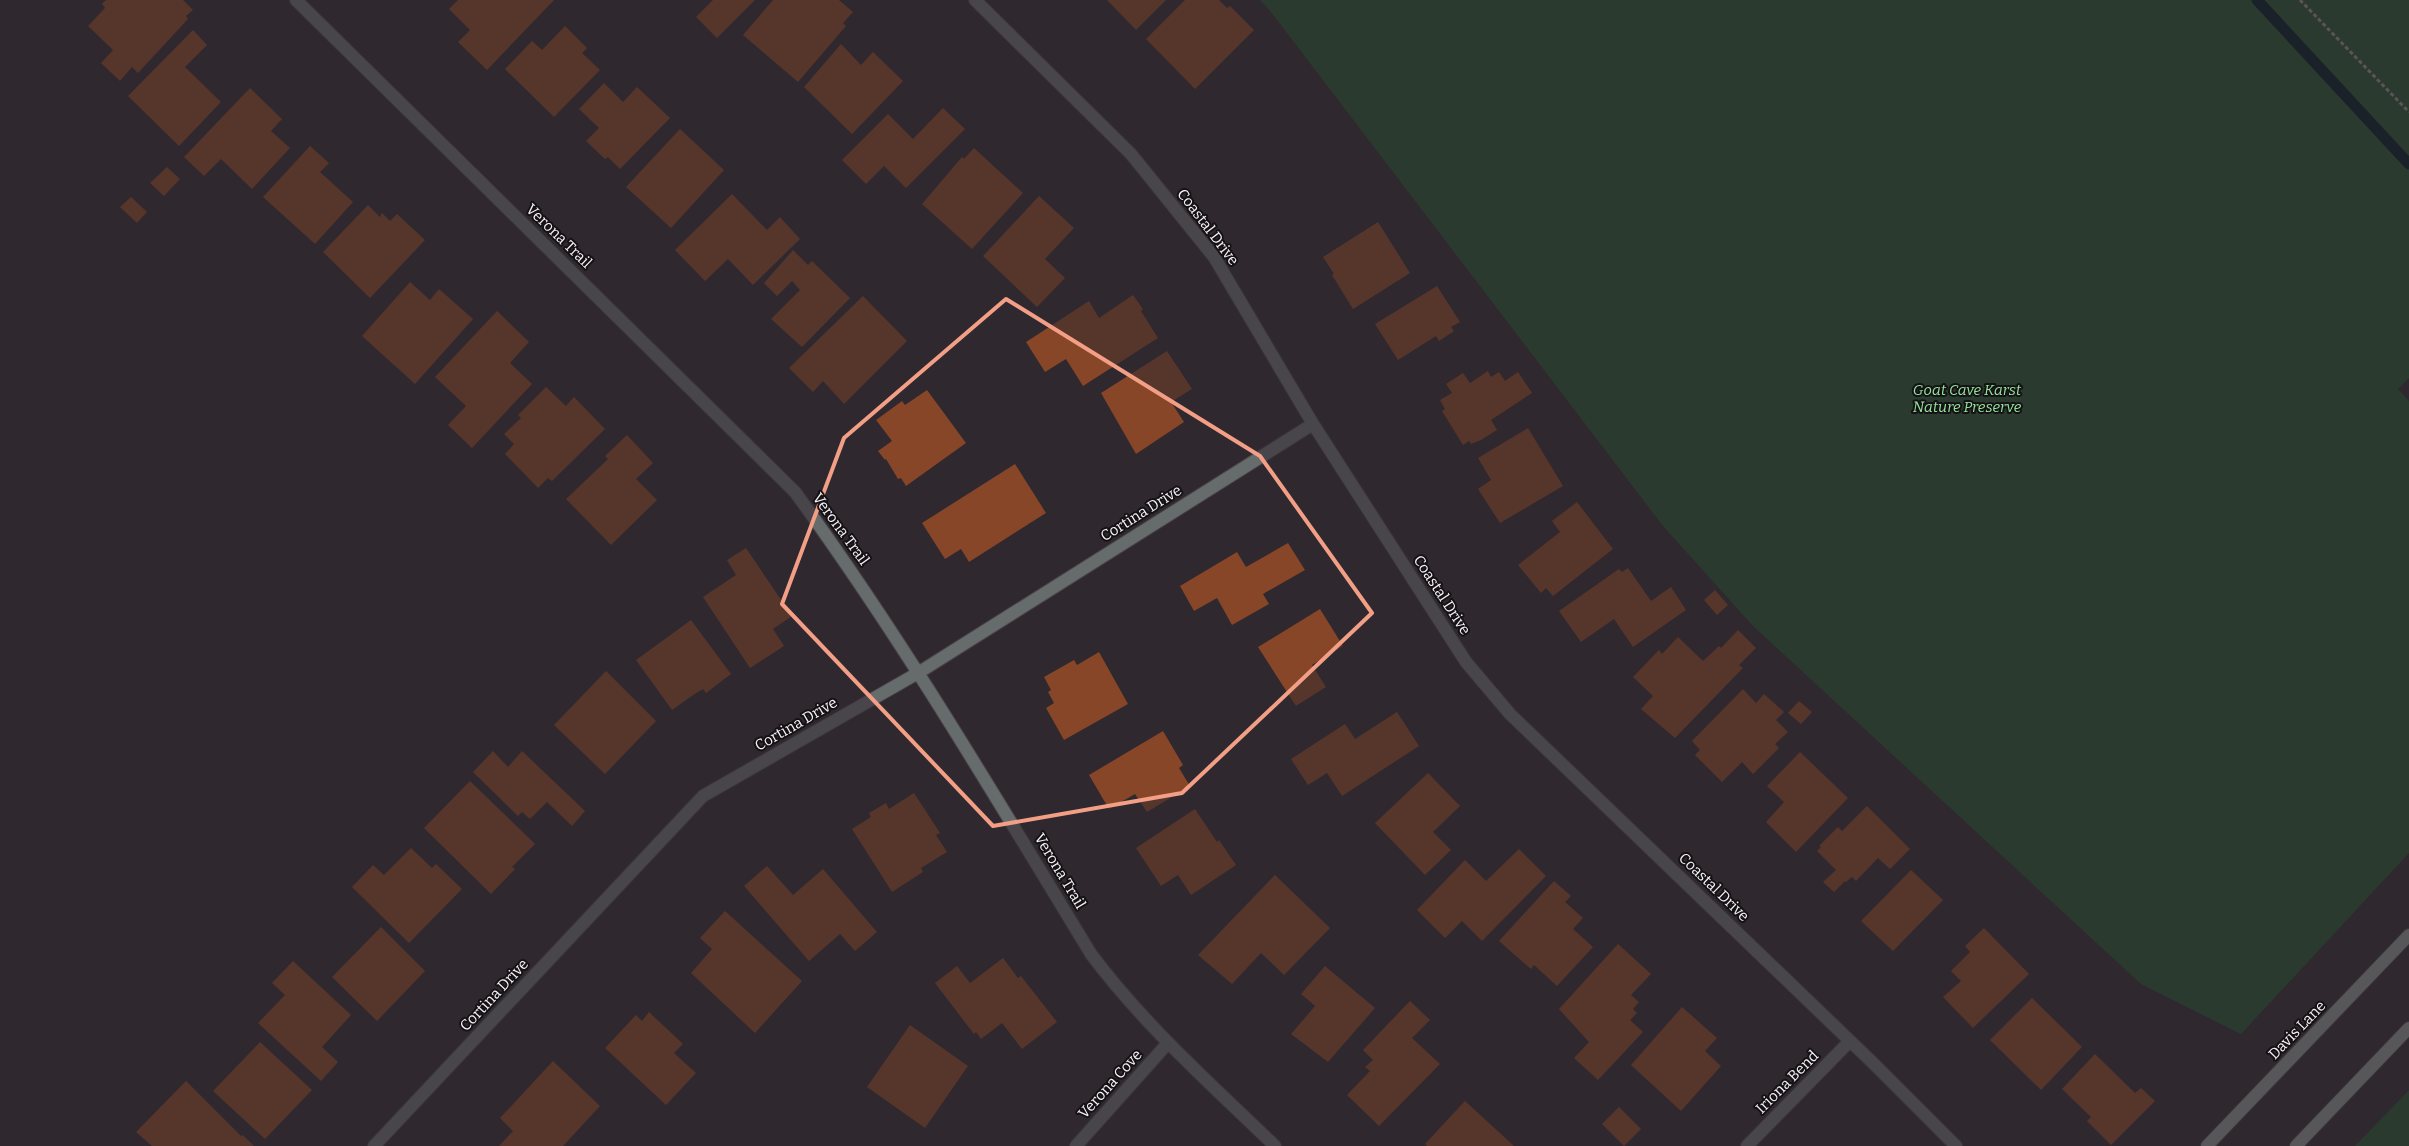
<svg xmlns="http://www.w3.org/2000/svg" width="2409" height="1146" font-family="Bitter,serif">
<style>
.green{fill:#27512d}
.lines{fill:none;stroke-linecap:round;stroke-linejoin:round}
.stream{stroke:#001921;stroke-width:11}
.building{fill:#864627}
.minor-casing{stroke:#4b444b;stroke-width:14}
.secondary-casing{stroke:#4b444b;stroke-width:14}
.path{stroke:#8e888e;stroke-width:3;stroke-dasharray:4 2.5;stroke-linecap:butt}
.minor{stroke:#666c6b;stroke-width:12}
.secondary{stroke:#88918f;stroke-width:12}
.marked{fill:none;stroke:#f39f86;stroke-width:4;stroke-linejoin:round}
.labels{text-anchor:middle;stroke-width:4;stroke-linejoin:round;paint-order:stroke}
.street-label{font-size:15px;fill:#f8f3f8;stroke:#151215}
.park-label{font-size:15px;font-style:italic;fill:#93e49c;stroke:#151215}
</style>
<rect width="100%" height="100%" fill="#2f282f"/>
<path class="green" d="M1260 0H2409V378L2398 389 2409 401V853L2241 1034 2141 984 1753 626 1663 526 1271 12Z
M2409 1090V1146H2355Z"/>
<g class="lines">
<path class="stream" d="M2257 0 2409 164"/>
</g>
<path class="building" d="M106 0H183L193 10 186 16 188 19 138 73 132 67 120 81 101 63 113 50 88 26 105 8 102 4Z
M458 0H554L487 70 458 42 470 30 449 9Z
M713 0H755L717 38 696 17Z
M773 0H839L853 12 843 23 846 26 798 82 743 35Z
M1107 0H1166L1136 30Z
M1185 0H1219L1227 8 1230 6 1254 30 1195 89 1146 39Z
M565 26 587 48 582 53 600 70 554 117 505 69 532 41 542 50Z
M193 30 207 45 185 67 221 102 179 146 128 96Z
M841 44 861 65 873 52 903 81 852 134 804 87Z
M604 83 623 102 637 87 670 118 620 169 608 157 605 159 586 141 599 128 579 109Z
M250 88 282 119 271 131 290 148 252 189 221 159 204 176 184 157Z
M943 108 965 129 906 188 884 166 866 184 842 160 888 114 913 139Z
M680 129 724 170 671 228 626 187Z
M310 146 329 163 320 172 353 202 315 244 263 197Z
M974 148 1023 193 972 249 922 204 962 157 964 159Z
M167 167 180 179 164 196 150 183Z
M732 194 767 230 780 217 800 239 753 285 728 259 705 281 675 250Z
M1039 196 1074 228 1045 259 1065 278 1037 307 983 256Z
M131 197 147 212 137 223 120 207Z
M368 205 380 217 382 213 390 221 397 214 425 240 370 298 323 252Z
M1378 222 1410 273 1353 309 1332 275 1334 274 1323 257Z
M793 250 808 265 812 261 850 298 802 347 771 319 800 290 792 281 777 296 764 283Z
M410 282 430 300 439 289 473 319 415 384 362 336Z
M1437 286 1460 322 1451 327 1454 331 1439 341 1436 336 1398 360 1375 324Z
M1133 295 1143 309 1141 311 1158 338 1083 386 1066 359 1045 372 1026 342 1089 301 1099 318Z
M863 296 907 341 844 404 823 381 813 392 789 368Z
M497 311 529 342 510 363 532 384 472 448 448 425 466 406 435 377Z
M1167 351 1192 389 1171 402 1184 422 1136 454 1101 393Z
M1488 371 1491 377 1499 372 1505 381 1518 372 1532 393 1491 420 1497 430 1481 440 1471 444 1469 441 1463 445 1442 411 1445 409 1440 400 1452 393 1446 384 1463 373 1470 383Z
M546 387 566 406 574 397 605 429 552 481 548 478 538 488 505 454 514 444 504 434 521 418 518 415Z
M927 390 966 443 906 486 901 478 898 479 886 459 885 460 878 451 892 441 876 420 902 401 905 405Z
M1528 428 1563 486 1500 523 1478 489 1491 480 1478 458Z
M627 435 653 463 636 479 657 500 611 545 566 499 608 459 605 456Z
M1015 464 1046 513 969 562 961 549 945 559 922 523Z
M1577 502 1613 549 1553 596 1546 588 1541 593 1518 565 1560 532 1552 521Z
M1288 543 1305 570 1263 594 1269 604 1232 625 1217 598 1194 611 1180 586 1237 552 1246 567Z
M746 548 792 616 773 629 784 646 750 668 703 597 736 575 727 560Z
M1628 568 1651 601 1671 587 1686 610 1633 647 1614 619 1581 642 1559 611 1619 569 1622 572Z
M1715 590 1728 605 1717 615 1704 600Z
M1320 609 1343 646 1312 665 1326 687 1296 706 1258 647Z
M691 620 731 674 706 693 703 689 696 693 672 710 636 660Z
M1738 630 1756 648 1739 665 1743 668 1675 738 1641 709 1653 696 1633 677 1659 650 1662 654 1678 637 1703 661 1719 646 1721 648Z
M1099 652 1128 704 1064 740 1046 708 1054 703 1048 692 1051 690 1044 677 1074 660 1077 665Z
M606 671 656 721 605 774 554 725Z
M1743 689 1756 703 1764 694 1784 712 1776 720 1788 732 1775 744 1779 748 1753 774 1742 762 1722 782 1695 755 1700 750 1692 741Z
M1799 701 1812 712 1801 724 1788 713Z
M1397 712 1419 746 1342 796 1327 773 1308 785 1291 759 1345 724 1355 739Z
M1163 731 1183 765 1179 768 1190 786 1147 812 1135 794 1109 809 1089 775Z
M493 751 508 767 522 751 585 811 572 826 547 802 530 819 522 812 518 816 473 772Z
M1800 752 1848 798 1796 852 1766 822 1784 802 1767 786Z
M1428 773 1460 806 1433 832 1451 850 1425 875 1375 823Z
M470 781 535 844 512 867 515 869 491 894 424 828Z
M914 793 940 833 936 835 947 852 921 868 923 872 892 892 852 829 871 817 869 813 886 803 889 809Z
M1867 806 1910 849 1890 869 1878 858 1856 881 1852 877 1846 882 1845 881 1834 892 1823 882 1836 870 1817 851 1821 847 1819 846 1838 827 1842 831Z
M1195 809 1217 842 1219 840 1236 865 1191 895 1178 875 1161 886 1136 848Z
M411 848 432 868 436 864 462 889 409 943 352 887 373 865 384 875Z
M1519 849 1546 876 1482 941 1462 921 1445 938 1417 910 1465 860 1486 881Z
M767 866 793 895 823 869 877 932 855 951 840 934 809 961 744 886Z
M1911 870 1943 900 1893 951 1861 921Z
M1275 875 1330 928 1284 975 1261 953 1232 984 1198 955Z
M1554 881 1571 896 1565 902 1583 918 1573 929 1593 947 1557 986 1534 965 1531 969 1499 941Z
M725 911 802 981 755 1033 691 973 712 949 700 938Z
M381 927 425 971 377 1021 332 977Z
M1984 928 2029 974 1973 1028 1943 997 1961 981 1951 971 1970 952 1965 946Z
M1618 944 1651 974 1631 995 1639 1002 1633 1009 1637 1013 1630 1020 1643 1032 1598 1080 1574 1058 1589 1042 1559 1009Z
M1003 958 1018 978 1021 976 1057 1022 1022 1049 1002 1023 981 1039 976 1032 974 1034 935 983 957 966 970 983Z
M293 961 351 1015 322 1047 338 1062 321 1081 258 1023 285 995 272 983Z
M1325 966 1375 1008 1328 1062 1291 1034 1315 1006 1301 994Z
M2032 998 2082 1047 2041 1090 1990 1040Z
M1410 1001 1430 1020 1412 1038 1440 1064 1379 1126 1347 1095 1370 1071 1365 1067 1373 1060 1363 1050Z
M1682 1007 1717 1038 1705 1051 1721 1066 1681 1111 1631 1065Z
M649 1012 683 1044 674 1053 696 1073 666 1105 605 1048 636 1015 642 1021Z
M910 1025 968 1066 925 1128 867 1087Z
M260 1042 312 1090 265 1139 213 1091Z
M2095 1054 2135 1093 2141 1088 2155 1101 2111 1145 2087 1121 2091 1117 2062 1089Z
M553 1061 600 1106 563 1146H499L513 1131 500 1118Z
M186 1081 241 1136 243 1135 254 1146H152L136 1132Z
M1465 1101 1514 1146H1427L1425 1144Z
M1619 1107 1641 1129 1624 1146 1602 1124Z"/>
<g class="lines">
<g class="minor-casing">
<path id="minor" d="M296 0 795 492C903 640 996 798 1091 954 1144 1025 1211 1084 1275 1146
M975 0 1131 154 1214 257 1313 424 1466 662 1510 714 1873 1063 1956 1146
M374 1146 703 796 918 673 1313 424
M1076 1146 1168 1043
M1747 1146 1850 1041"/>
</g>
<g class="secondary-casing">
<path id="secondary" d="M2207 1146 2409 935
M2296 1146 2409 1028"/>
</g>
<path class="path" d="M2300 0 2409 112"/>
<use href="#minor" class="minor"/>
<use href="#secondary" class="secondary"/>
</g>
<path d="M0 0H2409V1146H0ZM1006 299 1260 456 1372 613 1182 793 993 826 782 604 844 438Z" fill="#2f282f" fill-opacity=".55" fill-rule="evenodd"/>
<path class="marked" d="M1006 299 1260 456 1372 613 1182 793 993 826 782 604 844 438Z"/>
<g class="labels">
<g class="street-label">
<text transform="translate(1208 227) rotate(53)" y="5">Coastal Drive</text>
<text transform="translate(559 236) rotate(44)" y="5">Verona Trail</text>
<text transform="translate(1141 513) rotate(-32)" y="5">Cortina Drive</text>
<text transform="translate(841 529) rotate(54)" y="5">Verona Trail</text>
<text transform="translate(1442 595) rotate(57)" y="5">Coastal Drive</text>
<text transform="translate(796 724) rotate(-30)" y="5">Cortina Drive</text>
<text transform="translate(1060 871) rotate(59)" y="5">Verona Trail</text>
<text transform="translate(1714 887) rotate(44)" y="5">Coastal Drive</text>
<text transform="translate(494 995) rotate(-47)" y="5">Cortina Drive</text>
<text transform="translate(2297 1030) rotate(-46)" y="5">Davis Lane</text>
<text transform="translate(1787 1082) rotate(-45)" y="5">Iriona Bend</text>
<text transform="translate(1110 1084) rotate(-48)" y="5">Verona Cove</text>
</g>
<g class="park-label">
<text x="1967" y="395">Goat Cave Karst<tspan x="1967" dy="17">Nature Preserve</tspan></text>
</g>
</g>
</svg>
